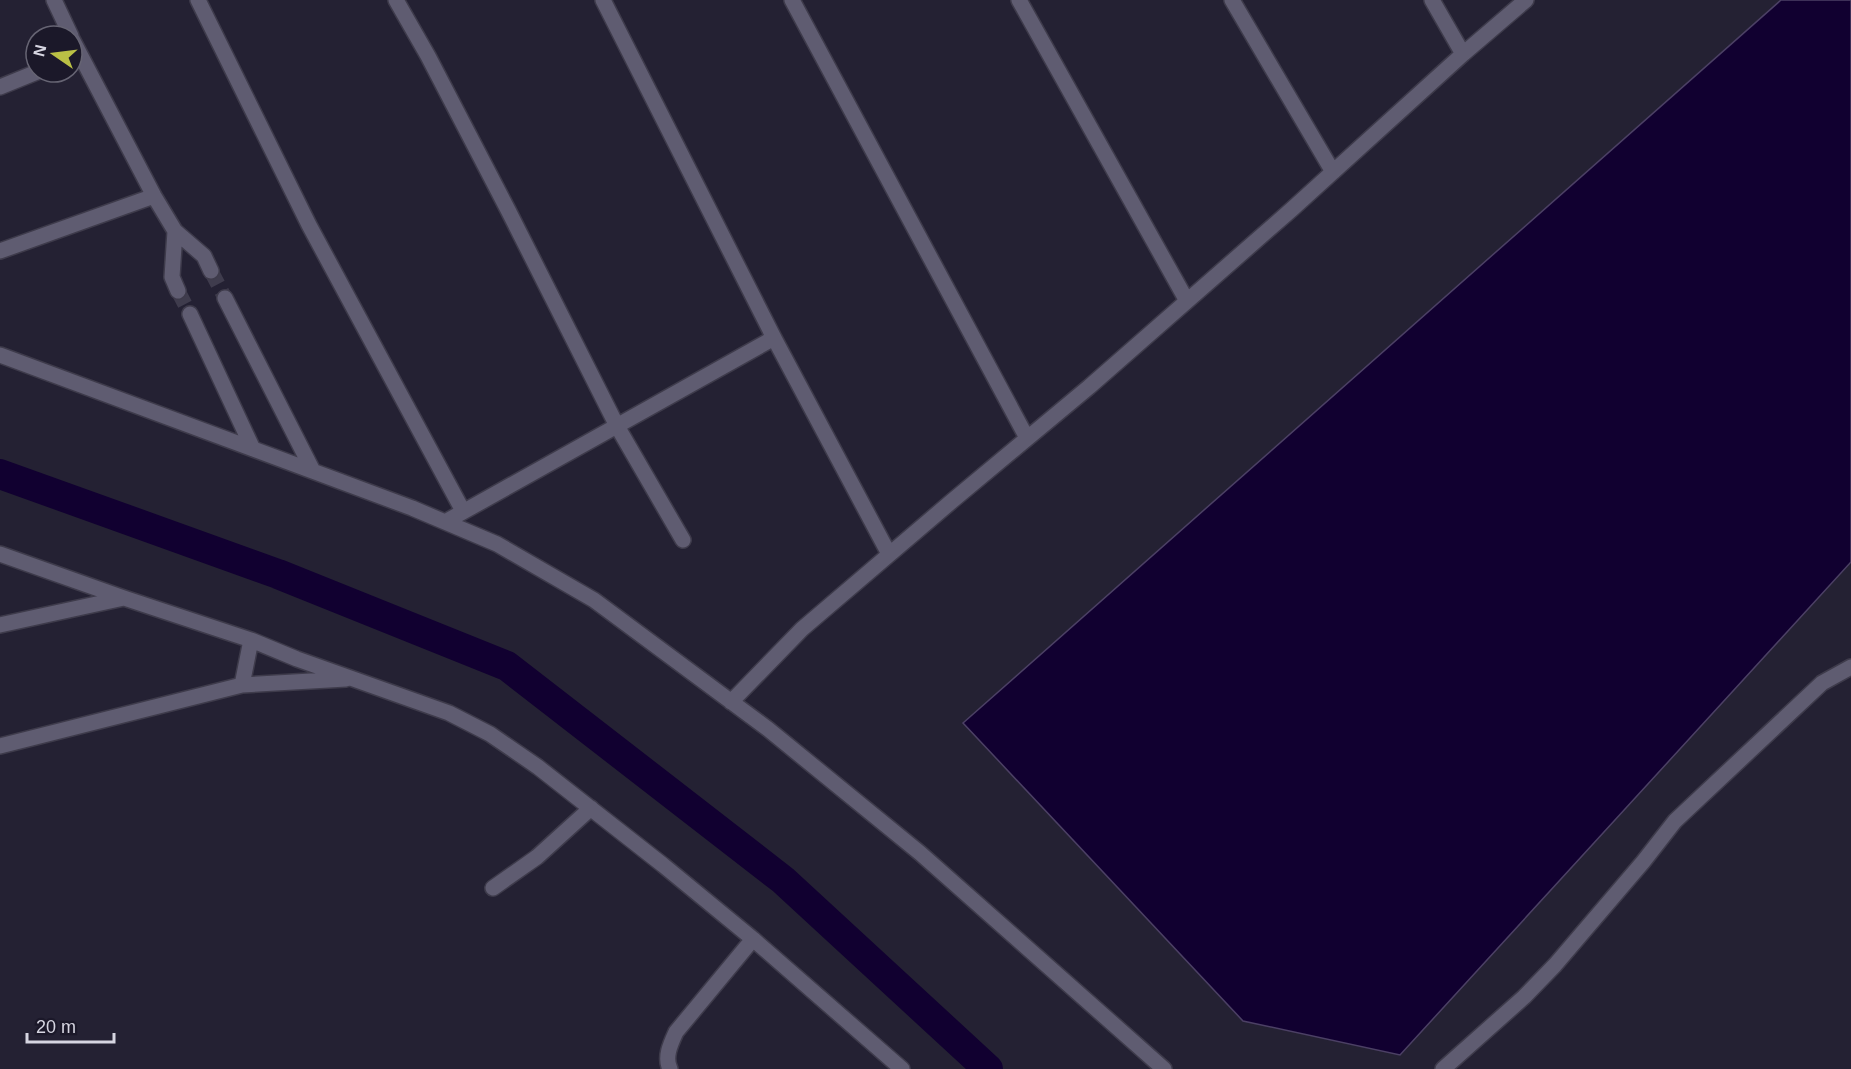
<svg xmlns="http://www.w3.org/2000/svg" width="1851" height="1069" font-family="Helvetica,sans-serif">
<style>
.water{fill:#110030;stroke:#4c4065;stroke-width:1.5}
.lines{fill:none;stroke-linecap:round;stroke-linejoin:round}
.canal{stroke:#110030;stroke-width:30}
.minor-tunnel{stroke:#3f3c4d;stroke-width:15;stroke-dasharray:15 8;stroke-linecap:butt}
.minor-casing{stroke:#3e3b4b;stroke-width:18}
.minor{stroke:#5f5c71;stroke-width:15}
</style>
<rect width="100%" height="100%" fill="#242133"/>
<path class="water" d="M1781 0H1851V562L1400 1055 1243 1021 963 723Z"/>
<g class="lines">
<path class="canal" d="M0 474 278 574 507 666 783 880 988 1069"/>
<path class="minor-tunnel" d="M211 271 225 298
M178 291 190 314"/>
<g class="minor-casing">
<path id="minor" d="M54 0 71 36
M198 0 309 225 463 511
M396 0 428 56 508 210 617 426 683 540
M792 0 1027 438
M1019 0 1187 301
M1232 0 1333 172
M1432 0 1463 54
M72 39 154 196 175 231 204 256 211 271
M0 87 37 72
M175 231 172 277 178 291
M0 251 154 196
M225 298 313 471
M190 314 253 449
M774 338 889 554
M0 355 412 508 497 544 594 600 768 729 920 853 1164 1069
M445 522 774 338 603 0
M0 554 124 598 251 640 297 659 449 713 490 734 538 767 663 865 753 939 902 1069
M0 625 124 598
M242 685 251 640
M731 702 802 629 952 501 1089 387 1291 210 1463 54 1526 0
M0 746 242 685 346 679
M493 888 537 857 591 808
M670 1069C664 1057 671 1043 676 1032L753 939
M1443 1069 1524 997 1555 965 1643 862 1675 821 1822 683 1851 667"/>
</g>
<use href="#minor" class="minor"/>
</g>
<g transform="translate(54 54) rotate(284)"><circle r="28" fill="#1b1829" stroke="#666473" stroke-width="1.5"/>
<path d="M0-4.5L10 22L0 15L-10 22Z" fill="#bac045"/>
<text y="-9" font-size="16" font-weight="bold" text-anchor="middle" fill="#d6d5e1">N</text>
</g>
<path d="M27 1033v9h87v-9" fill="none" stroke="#d6d5e1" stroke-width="3"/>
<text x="36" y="1033" font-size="18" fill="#d6d5e1" stroke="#1b1829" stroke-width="4.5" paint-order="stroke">20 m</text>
</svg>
